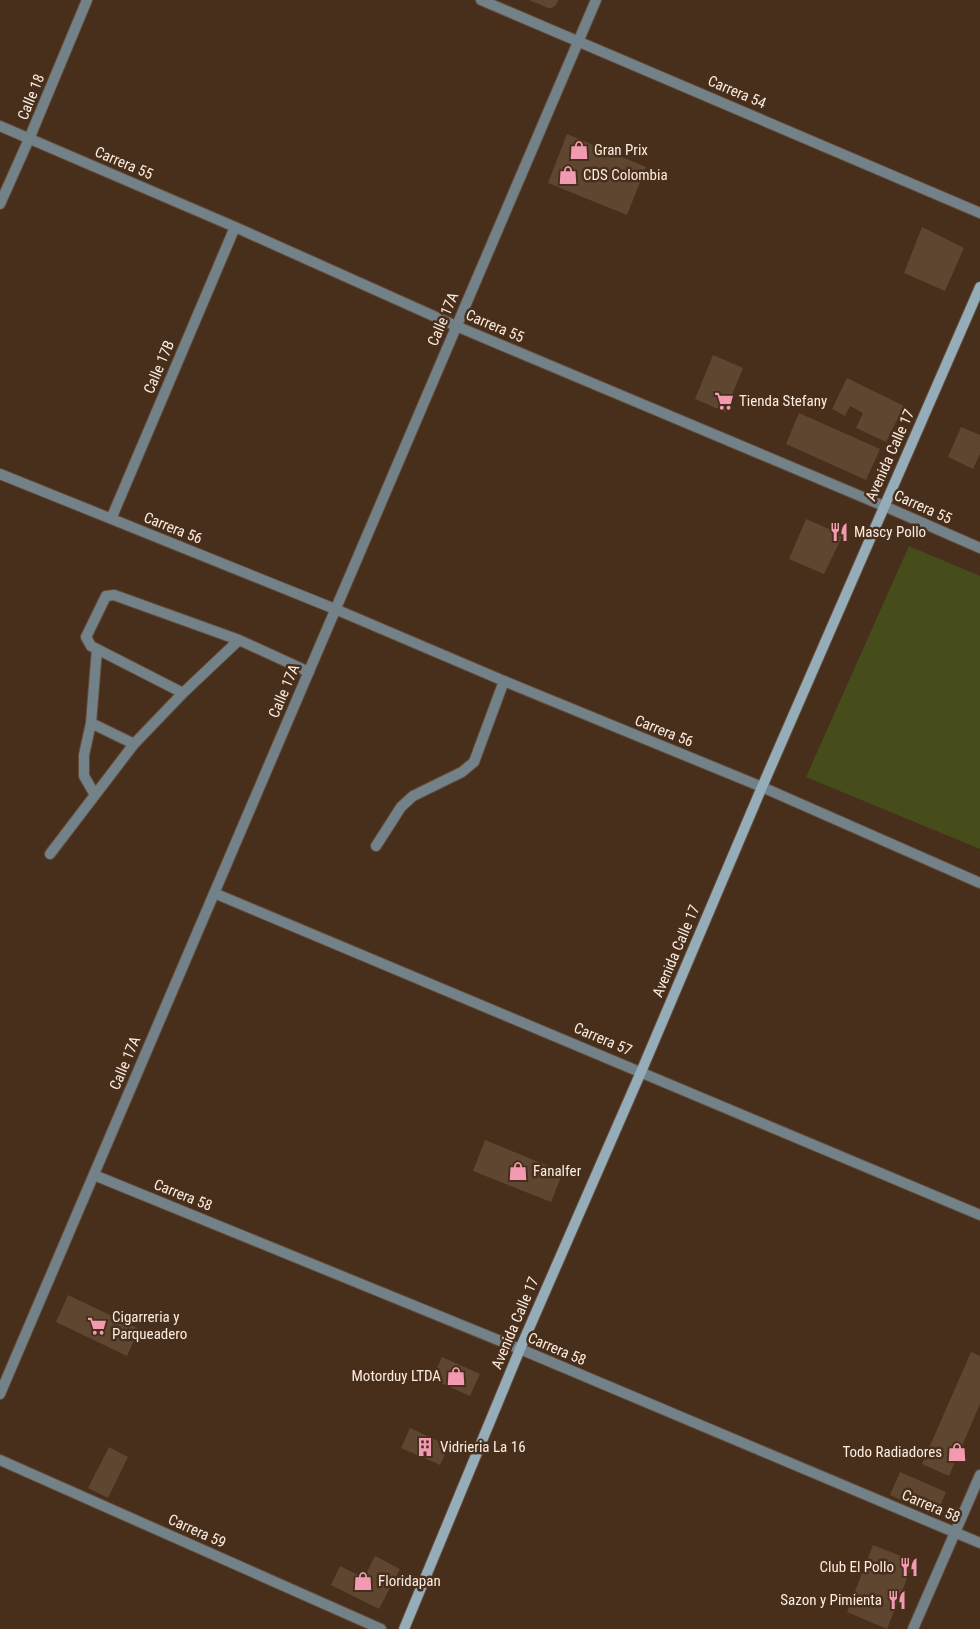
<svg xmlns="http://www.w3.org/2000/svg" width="980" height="1629" font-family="'Roboto Condensed',sans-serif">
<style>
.green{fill:#464c1a}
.building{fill:#5f4631}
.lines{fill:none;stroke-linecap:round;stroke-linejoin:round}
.lane-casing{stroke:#644d3b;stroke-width:12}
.street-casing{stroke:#644d3b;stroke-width:12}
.secondary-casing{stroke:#644d3b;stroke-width:12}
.lane{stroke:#738289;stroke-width:10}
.street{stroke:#738289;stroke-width:10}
.secondary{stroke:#95adb9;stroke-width:10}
.labels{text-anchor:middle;stroke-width:5;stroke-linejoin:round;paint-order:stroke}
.street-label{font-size:15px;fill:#fcece0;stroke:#472f1c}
.poi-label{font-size:15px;fill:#fcece0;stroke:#472f1c;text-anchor:start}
</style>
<rect width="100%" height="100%" fill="#472f1c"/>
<path class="green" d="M909 546 980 576V849L806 777Z"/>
<path class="building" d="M529 0H558L556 5 552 8H548Z
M567 134 646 167 627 215 548 183Z
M922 227 964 248 945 291 904 273Z
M713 355 743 368 725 412 695 399Z
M847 378 904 406 886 442 856 428 863 413 850 406 845 416 832 409Z
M799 413 880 449 866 480 786 444Z
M961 427 980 435V454L973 469 948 457Z
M806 519 843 535 824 574 789 559Z
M485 1140 563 1172 551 1202 473 1171Z
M68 1295 139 1329 127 1356 56 1322Z
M971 1352 980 1356V1404L949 1476 922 1464Z
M442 1357 480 1374 470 1396 432 1379Z
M410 1428 449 1446 440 1465 401 1448Z
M109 1447 128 1457 108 1498 88 1488Z
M900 1472 946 1492 936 1516 890 1495Z
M873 1545 914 1561 887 1629 847 1612Z
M375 1556 400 1569 379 1609 331 1585 340 1566 364 1578Z"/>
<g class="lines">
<g class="lane-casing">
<path id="lane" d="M183 693 91 646 86 637 106 596 114 595 239 640 309 672
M91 723 134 744
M95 795 84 776V755L91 723 97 649
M376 846 401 807 413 796 462 772 474 762 504 681
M50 854 134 744 183 693 239 640"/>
</g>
<g class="street-casing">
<path id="street" d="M481 0 980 213
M0 126 235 227 456 326 884 506 980 548
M0 204 29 139 87 0
M0 474 335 609
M111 519 235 227
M335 609 504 681 762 787 980 883
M214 893 980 1215
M94 1175 520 1349 980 1543
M0 1394 596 0
M0 1460 381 1629
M913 1629 980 1475"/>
</g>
<g class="secondary-casing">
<path id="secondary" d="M404 1629 520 1349 641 1072 762 787 980 287"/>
</g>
<use href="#lane" class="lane"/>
<use href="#street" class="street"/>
<use href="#secondary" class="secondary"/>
</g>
<defs>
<g id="shop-bare" transform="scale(1.5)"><path d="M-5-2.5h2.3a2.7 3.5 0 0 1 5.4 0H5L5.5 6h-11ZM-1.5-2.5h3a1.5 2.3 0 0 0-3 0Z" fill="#f19ab1" stroke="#472f1c" stroke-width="2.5" paint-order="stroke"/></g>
<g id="supermarket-bare" transform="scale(1.5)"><path d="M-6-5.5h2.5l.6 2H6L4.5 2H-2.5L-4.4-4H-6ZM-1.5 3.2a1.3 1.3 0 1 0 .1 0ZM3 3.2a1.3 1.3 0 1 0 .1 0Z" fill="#f19ab1" stroke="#472f1c" stroke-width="2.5" paint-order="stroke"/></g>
<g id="restaurant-bare" transform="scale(1.5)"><path d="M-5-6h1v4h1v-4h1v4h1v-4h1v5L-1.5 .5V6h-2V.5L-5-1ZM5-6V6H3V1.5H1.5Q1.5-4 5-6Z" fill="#f19ab1" stroke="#472f1c" stroke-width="2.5" paint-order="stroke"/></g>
<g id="building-bare" transform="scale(1.5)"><path d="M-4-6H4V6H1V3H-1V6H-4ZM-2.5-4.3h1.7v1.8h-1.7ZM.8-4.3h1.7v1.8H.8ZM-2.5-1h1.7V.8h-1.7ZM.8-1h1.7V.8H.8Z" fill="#f19ab1" stroke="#472f1c" stroke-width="2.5" paint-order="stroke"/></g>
</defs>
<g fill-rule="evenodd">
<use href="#shop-bare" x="579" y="150"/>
<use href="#shop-bare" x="568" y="175"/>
<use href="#supermarket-bare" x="724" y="401"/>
<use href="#restaurant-bare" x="839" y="532"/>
<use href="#shop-bare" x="518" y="1171"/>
<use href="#supermarket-bare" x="97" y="1326"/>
<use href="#shop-bare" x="456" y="1376"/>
<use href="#building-bare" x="425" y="1447"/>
<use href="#shop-bare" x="957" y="1452"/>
<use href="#restaurant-bare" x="909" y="1567"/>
<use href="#shop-bare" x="363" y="1581"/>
<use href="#restaurant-bare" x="897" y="1600"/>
</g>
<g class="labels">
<g class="street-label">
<text transform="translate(737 92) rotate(23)" y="5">Carrera 54</text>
<text transform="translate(31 97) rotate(-68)" y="5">Calle 18</text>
<text transform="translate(124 163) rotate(23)" y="5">Carrera 55</text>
<text transform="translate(443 319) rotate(-67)" y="5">Calle 17A</text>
<text transform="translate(495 326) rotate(23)" y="5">Carrera 55</text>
<text transform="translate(159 367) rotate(-67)" y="5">Calle 17B</text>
<text transform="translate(890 455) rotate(-66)" y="5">Avenida Calle 17</text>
<text transform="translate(923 507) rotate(24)" y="5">Carrera 55</text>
<text transform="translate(173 528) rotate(22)" y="5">Carrera 56</text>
<text transform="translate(284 691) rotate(-67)" y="5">Calle 17A</text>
<text transform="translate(664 731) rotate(22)" y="5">Carrera 56</text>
<text transform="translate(676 951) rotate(-67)" y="5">Avenida Calle 17</text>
<text transform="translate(603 1039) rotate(23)" y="5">Carrera 57</text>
<text transform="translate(125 1063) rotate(-67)" y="5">Calle 17A</text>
<text transform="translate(183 1195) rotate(22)" y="5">Carrera 58</text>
<text transform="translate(515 1323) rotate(-67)" y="5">Avenida Calle 17</text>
<text transform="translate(557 1349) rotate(23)" y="5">Carrera 58</text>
<text transform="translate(931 1506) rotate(23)" y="5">Carrera 58</text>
<text transform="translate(197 1531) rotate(24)" y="5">Carrera 59</text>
</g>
<g class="poi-label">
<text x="594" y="155">Gran Prix</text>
<text x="583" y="180">CDS Colombia</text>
<text x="739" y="406">Tienda Stefany</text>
<text x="854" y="537">Mascy Pollo</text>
<text x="533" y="1176">Fanalfer</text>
<text x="112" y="1322">Cigarreria y<tspan x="112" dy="17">Parqueadero</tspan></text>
<text x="441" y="1381" text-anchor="end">Motorduy LTDA</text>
<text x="440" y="1452">Vidrieria La 16</text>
<text x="942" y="1457" text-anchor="end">Todo Radiadores</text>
<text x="894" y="1572" text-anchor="end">Club El Pollo</text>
<text x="378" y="1586">Floridapan</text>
<text x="882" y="1605" text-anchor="end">Sazon y Pimienta</text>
</g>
</g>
</svg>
